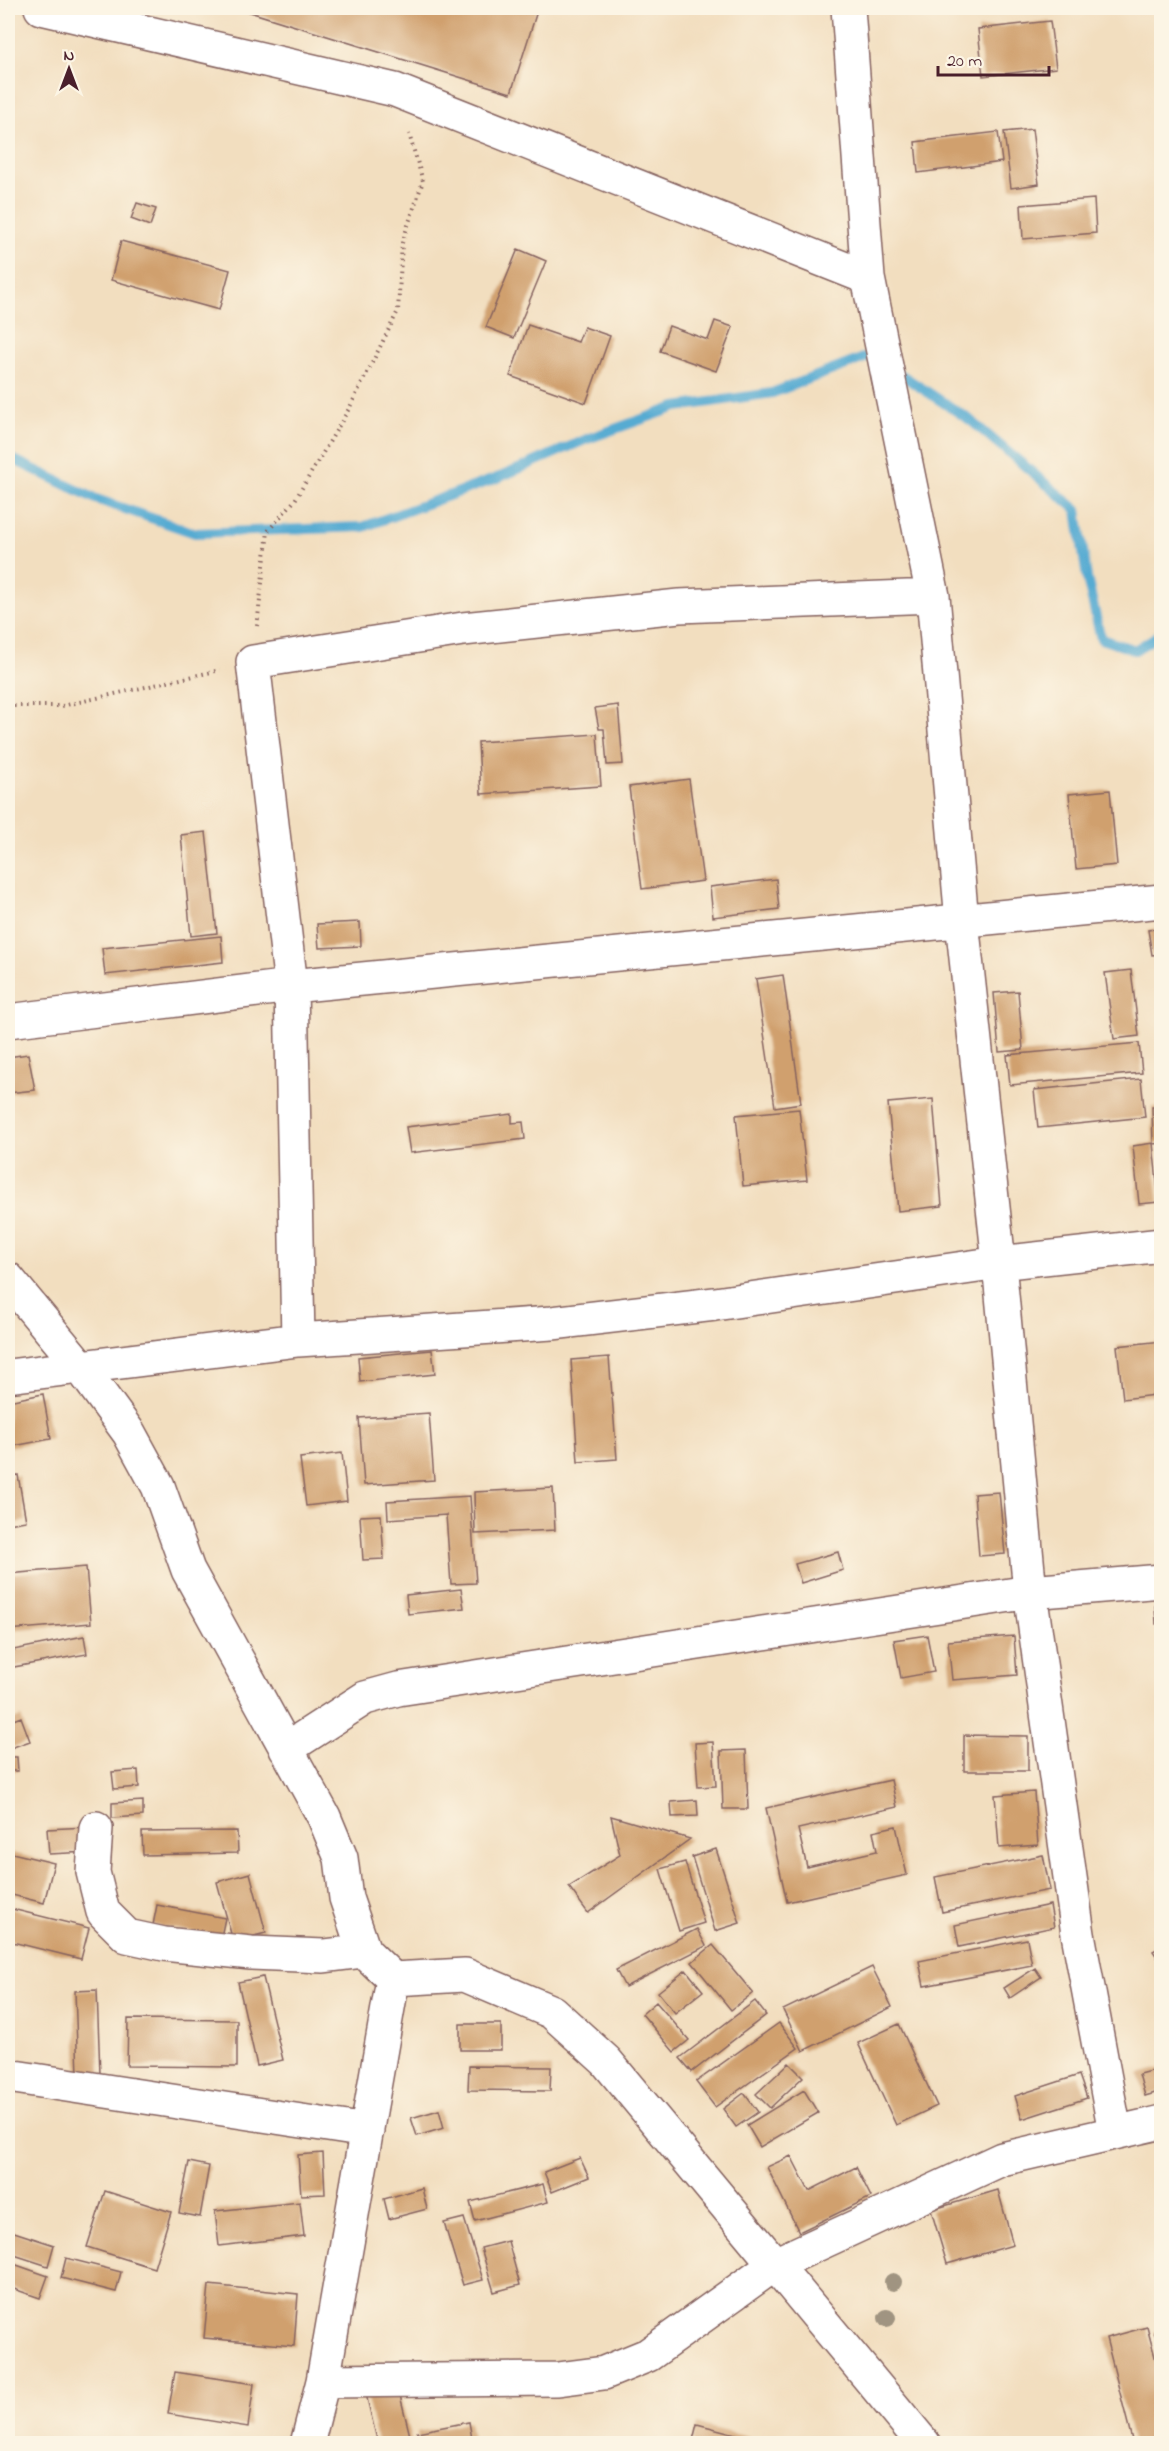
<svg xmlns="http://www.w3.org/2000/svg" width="1169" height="2451" font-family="'Indie Flower',sans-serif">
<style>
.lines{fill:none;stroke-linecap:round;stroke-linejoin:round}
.stream{stroke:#57abd2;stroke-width:10}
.building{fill:#d0a06e}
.minor-casing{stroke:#85625f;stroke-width:36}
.path{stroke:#85625f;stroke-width:4;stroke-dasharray:1.5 4.5;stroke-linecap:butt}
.minor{stroke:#fff;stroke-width:33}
.tree{fill:#a09481}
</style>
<rect width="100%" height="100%" fill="#fcf5e5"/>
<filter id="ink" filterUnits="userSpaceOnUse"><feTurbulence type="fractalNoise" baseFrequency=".0167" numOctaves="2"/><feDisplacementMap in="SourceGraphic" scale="12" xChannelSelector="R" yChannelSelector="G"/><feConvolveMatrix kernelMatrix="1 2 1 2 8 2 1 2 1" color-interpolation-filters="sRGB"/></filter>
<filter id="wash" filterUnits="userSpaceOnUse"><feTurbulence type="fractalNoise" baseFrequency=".008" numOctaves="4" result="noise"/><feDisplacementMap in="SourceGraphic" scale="24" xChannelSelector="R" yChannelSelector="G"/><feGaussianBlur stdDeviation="1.35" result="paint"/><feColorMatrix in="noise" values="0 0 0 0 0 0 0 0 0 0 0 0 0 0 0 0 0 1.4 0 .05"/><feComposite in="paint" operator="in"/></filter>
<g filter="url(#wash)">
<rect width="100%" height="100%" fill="#f2debf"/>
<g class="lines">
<path class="stream" d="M894 370 970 420 1077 510 1087 578 1101 639 1135 650 1162 633
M8 457 96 499 195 533 363 527 500 477 587 439 676 407 772 393 872 355 879 360"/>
</g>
<g id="blocks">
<path class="building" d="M237 8H538L511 93Z
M1050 21 1056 68 983 76 978 29Z
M1032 129 1039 184 1011 188 1004 132Z
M998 132 1002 162 918 173 915 142Z
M1094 199 1096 233 1023 239 1021 205Z
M137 203 156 209 150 226 131 219Z
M121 241 230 270 219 310 111 280Z
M518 249 546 261 514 338 486 327Z
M715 321 733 327 716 371 660 351 669 326 708 340Z
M528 325 578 342 584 327 610 336 586 403 510 376Z
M618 705 623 764 607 765 604 729H599L595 708Z
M597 734 601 786 481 794 478 742Z
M689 779 703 881 642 889 629 787Z
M1110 790 1117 865 1076 869 1069 794Z
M206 832 217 933 191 936 181 835Z
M776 879 779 909 713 917 710 887Z
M360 922 361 946 319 948 317 924Z
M1162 928V954L1152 955 1148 930Z
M221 936 223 962 105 975 102 948Z
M1131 970 1139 1036 1114 1039 1105 973Z
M783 975 801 1103 775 1107 756 979Z
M1018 991 1023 1050 999 1052 994 993Z
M1139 1043 1142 1073 1010 1085 1007 1055Z
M28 1054 35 1090 8 1093V1057Z
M1141 1079 1145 1117 1038 1128 1034 1090Z
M933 1099 942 1206 898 1211 888 1103Z
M1152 1107H1162V1143L1153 1144Z
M799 1109 807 1180 743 1186 736 1115Z
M512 1114V1123L523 1122 525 1139 410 1153 406 1127Z
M1153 1143 1159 1202 1139 1204 1133 1146Z
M1162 1341V1394L1123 1399 1117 1346Z
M432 1350 435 1374 360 1382 358 1357Z
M609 1357 617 1459 578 1462 571 1360Z
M43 1394 51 1439 8 1447V1401Z
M429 1413 434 1480 364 1485 359 1418Z
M342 1453 347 1501 306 1506 300 1458Z
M18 1475 26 1521 8 1524V1477Z
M553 1488 555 1530 475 1534 474 1492Z
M999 1492 1005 1554 979 1556 974 1494Z
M470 1496 476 1583 451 1584 446 1515 388 1519 387 1501Z
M381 1515 384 1559 363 1560 360 1516Z
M838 1552 843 1570 801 1583 795 1564Z
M86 1567 91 1623 8 1630V1574Z
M461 1589 464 1608 408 1614 406 1595Z
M1155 1606H1162V1624H1156Z
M927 1635 934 1672 901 1678 894 1640Z
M84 1636 87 1654 8 1668V1651Z
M1014 1636 1017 1675 952 1680 948 1641Z
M21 1717 30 1741 8 1749V1722Z
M964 1735 1028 1736V1771H964Z
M713 1742 716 1786 698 1787 695 1743Z
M746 1750 748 1809H723L721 1751Z
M8 1757H17L18 1771H8Z
M138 1770 139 1787 114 1789 112 1772Z
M891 1780 897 1807 798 1829 807 1867 877 1851 873 1831 896 1826 907 1875 787 1902 766 1808Z
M1034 1792 1038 1845 999 1848 995 1795Z
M697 1800 698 1816 672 1817 671 1802Z
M143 1801V1816L112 1818V1803Z
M611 1816 690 1839 588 1913 569 1887 620 1855Z
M87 1827 89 1852 49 1854 47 1829Z
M237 1831 238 1853 143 1855 142 1832Z
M716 1849 740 1923 715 1931 692 1857Z
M8 1852 54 1863 44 1903 8 1894Z
M1043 1855 1050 1890 942 1912 935 1877Z
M685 1862 704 1923 679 1931 660 1869Z
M250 1873 266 1933 233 1941 217 1882Z
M157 1905 225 1918 221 1937 153 1925Z
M1050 1905 1054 1927 959 1947 955 1925Z
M8 1908 89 1928 81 1959 8 1941Z
M697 1929 706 1946 625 1987 616 1970Z
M1027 1939 1032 1965 924 1986 919 1961Z
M713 1945 753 1993 731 2010 692 1962Z
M1162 1946V1964L1153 1951Z
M872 1967 892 2007 803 2051 783 2010Z
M1035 1968 1041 1977 1010 1998 1004 1988Z
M686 1970 703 1991 675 2013 658 1992Z
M263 1977 283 2060 257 2066 238 1982Z
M97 1990 100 2074 78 2075 75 1991Z
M755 2001 766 2015 692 2072 680 2058Z
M656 2002 689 2040 674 2052 642 2014Z
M128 2019 237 2020V2067L127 2066Z
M779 2023 798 2048 715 2107 696 2082Z
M460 2024H501V2050H460Z
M899 2024 937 2106 896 2125 858 2043Z
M789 2063 803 2077 770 2108 756 2094Z
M469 2066 551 2067 550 2091 468 2090Z
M1162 2068V2091L1145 2096 1139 2074Z
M1079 2075 1087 2098 1022 2119 1015 2096Z
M804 2090 818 2113 760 2147 747 2125Z
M744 2093 758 2112 736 2127 723 2109Z
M439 2110 444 2128 417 2136 411 2118Z
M323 2153 325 2194 301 2195 298 2155Z
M791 2156 809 2191 856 2167 871 2197 799 2232 767 2167Z
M580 2158 589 2177 552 2192 544 2172Z
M189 2162 209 2166 200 2217 179 2213Z
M543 2184 548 2202 475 2221 470 2202Z
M422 2188 427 2209 389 2219 384 2199Z
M998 2190 1013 2245 947 2264 931 2210Z
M105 2191 171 2212 154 2268 87 2247Z
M300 2202 304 2236 219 2246 215 2211Z
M464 2218 483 2280 463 2285 444 2223Z
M8 2230 54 2245 48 2266 8 2253Z
M508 2241 520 2285 494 2292 481 2248Z
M66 2258 121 2272 116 2292 61 2278Z
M8 2262 48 2276 40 2298 8 2287Z
M209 2285 298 2294 294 2346 204 2338Z
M1147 2327 1162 2383V2444H1133L1106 2338Z
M1162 2328V2347L1154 2332Z
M175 2372 254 2384 248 2427 168 2414Z
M398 2387 412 2444H378L366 2394Z
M469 2422 473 2444H419L417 2432Z
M697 2424 755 2439 754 2444H692Z"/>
</g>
</g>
<g filter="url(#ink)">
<use href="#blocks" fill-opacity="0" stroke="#85625f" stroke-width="1.5"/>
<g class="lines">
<g class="minor-casing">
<path id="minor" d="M41 8 395 90 868 278
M848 8 868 278 933 596 962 921 999 1263 1030 1592 1078 1934 1115 2132
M8 1021 291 986 1162 901
M8 1279 80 1366 129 1433 158 1486 188 1570 324 1817 341 1858 346 1898 364 1951 393 1979 465 1975 552 2012 606 2061 924 2444
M298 1340 291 986 253 662 463 629 679 606 933 596
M8 1376 298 1340 552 1323 715 1304 999 1263 1162 1245
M286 1749 365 1698 398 1689 1030 1592 1162 1581
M96 1828 93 1872 103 1912 127 1936 164 1944 251 1953 324 1956 364 1951
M8 2076 367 2131
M323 2381 558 2379 604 2373 648 2355 775 2264 1002 2159 1162 2122
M307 2444 323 2381 393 1979"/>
</g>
<path class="path" d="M257 626 268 531 295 500 350 407 398 311 402 243 423 181 409 134
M8 706H62L220 670"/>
<use href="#minor" class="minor"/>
</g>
<g class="tree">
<circle cx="893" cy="2282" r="9"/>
<circle cx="887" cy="2318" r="9"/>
</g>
</g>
<rect width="1169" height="2451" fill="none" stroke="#fcf5e5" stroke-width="30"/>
<g transform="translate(69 69)" stroke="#fcf5e5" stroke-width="4.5" paint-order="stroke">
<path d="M0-4.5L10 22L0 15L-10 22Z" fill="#4a1f2b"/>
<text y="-9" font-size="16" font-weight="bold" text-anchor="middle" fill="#4a1f2b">N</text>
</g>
<path d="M938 66v9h111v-9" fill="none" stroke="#4a1f2b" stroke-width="3"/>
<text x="947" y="66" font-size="18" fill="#4a1f2b" stroke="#fcf5e5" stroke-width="4.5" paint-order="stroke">20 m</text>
</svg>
